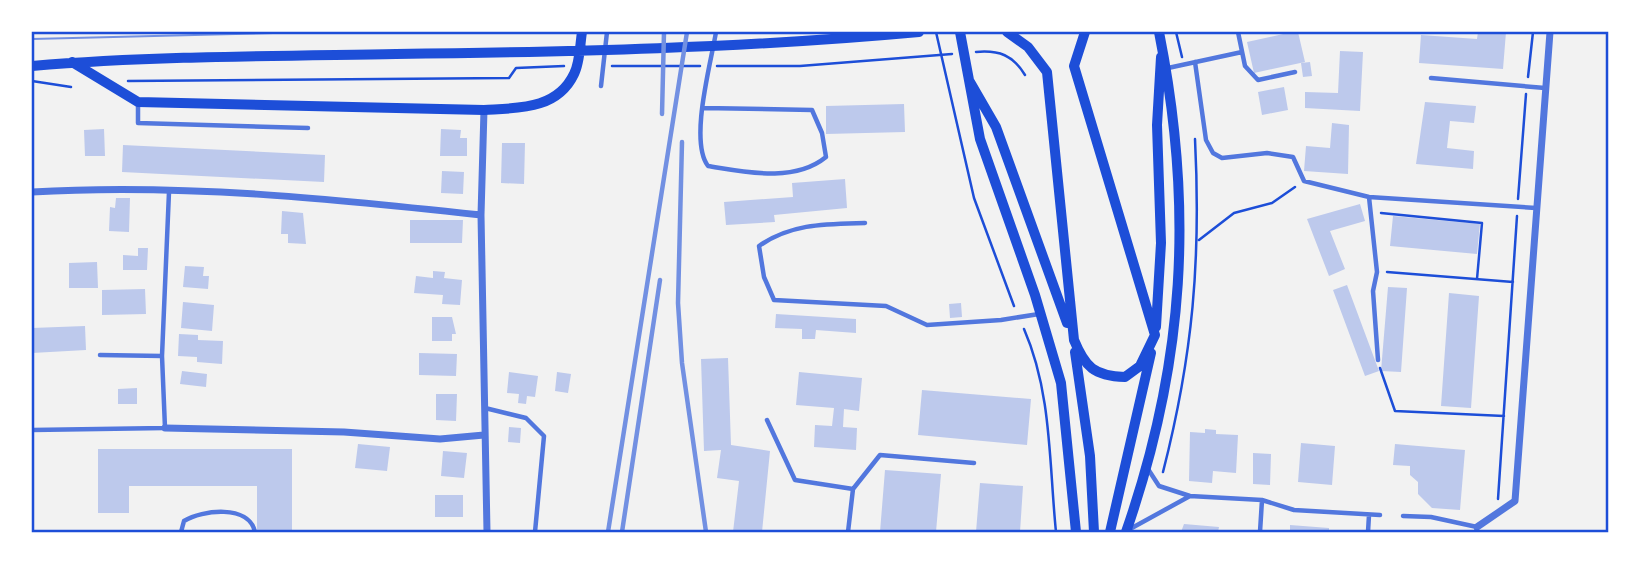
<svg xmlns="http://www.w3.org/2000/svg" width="1640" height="564" font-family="'Sofia Sans Condensed',sans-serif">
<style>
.building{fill:#bdc9ec}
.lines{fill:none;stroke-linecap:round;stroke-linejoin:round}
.path{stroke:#1d4ed8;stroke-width:2.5}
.service{stroke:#5277de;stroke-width:4.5}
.minor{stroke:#5277de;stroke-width:7}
.secondary{stroke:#1d4ed8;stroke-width:10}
.tram{stroke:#7290e2;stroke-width:2}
.rail{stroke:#7290e2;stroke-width:4.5}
.neatline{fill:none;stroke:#1d4ed8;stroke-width:2.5}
</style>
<rect width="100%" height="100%" fill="#f2f2f2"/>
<path class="building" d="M1292 32H1298L1305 62 1254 73 1247 42Z
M1478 32H1506L1503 69 1419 63 1421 35 1477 39Z
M1340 51 1363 52 1360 111 1305 108V92L1338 93Z
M1310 62 1312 76 1303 77 1301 63Z
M1284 87 1288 110 1262 115 1258 92Z
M1425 102 1476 106 1474 123 1450 121 1447 148 1474 151 1473 169 1416 164Z
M904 104 905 132 826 134V106Z
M1332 123 1349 125 1348 174 1304 171 1306 146 1330 148Z
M104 129 105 156H85L84 130Z
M441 129 461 130 460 138H467V156H440Z
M502 143H525L524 184 501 183Z
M123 145 325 155 324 182 122 172Z
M442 171 464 172 463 194 441 193Z
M845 179 847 208 774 215 775 222 726 225 724 202 793 197 792 183Z
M116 198H130L129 232 109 231 110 207 115 208Z
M1360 204 1365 221 1330 231 1345 269 1329 276 1307 219Z
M282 211 303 213 306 244 288 243V234H281Z
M1393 216 1480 224 1477 254 1390 246Z
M410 220H463L462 243H410Z
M138 248H148L147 270H123V255L138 256Z
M97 262 98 288H69V263Z
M185 266 204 267 203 276H209L208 289 183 287Z
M433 271 445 272 444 278 462 280 460 305 442 304 443 295 414 293 416 276 433 278Z
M1347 285 1379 371 1365 376 1333 290Z
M1388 287 1407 288 1401 372 1381 371Z
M145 289 146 314 102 315V290Z
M1449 293 1479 296 1471 408 1441 406Z
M183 302 214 305 212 331 181 328Z
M961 303 962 317 950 318 949 304Z
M776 314 856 319V333L816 330 815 339H802V329L775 328Z
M432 317H452L456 334H452V341H432Z
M85 326 86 350 32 353V328Z
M179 334 198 335V340L223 341 222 364 197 362V357L178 356Z
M419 353 457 354 456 376 419 375Z
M728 358 731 445 770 451 762 532H733L739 481 717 478 721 450 704 451 701 359Z
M182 371 207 374 206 387 180 384Z
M509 372 538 376 535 397 527 396 526 404 518 403 519 394 507 393Z
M557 372 571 374 568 393 555 391Z
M799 372 862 378 859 411 844 409 843 427 857 428 856 450 814 447 815 425 832 426 834 408 796 405Z
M137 388V404H118V389Z
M922 390 1031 399 1027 445 918 435Z
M436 394H457L456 421 436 420Z
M509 427 521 428 520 443 508 442Z
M1205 429 1216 430V434L1238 435 1236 473 1213 471 1212 483 1189 481 1190 432 1205 433Z
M1301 443 1335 446 1332 485 1298 482Z
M358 444 390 447 387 471 355 468Z
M1395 444 1465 450 1460 510 1432 508 1418 494V482L1410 475V466L1393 465Z
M98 449H292V530H257V486H129V513H98Z
M443 451 467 453 464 478 441 476Z
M1253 453 1271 454 1270 485 1253 484Z
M885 470 941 474 936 532H880Z
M980 483 1023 486 1020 532H976Z
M435 495H463V517H435Z
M1184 524 1219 527 1218 532H1181Z
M1290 525 1329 528V532H1290Z"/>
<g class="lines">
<path class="path" d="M936 32 974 198 1014 306
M1176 32 1182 57
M976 52C999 50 1013 55 1025 75
M612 66H700
M717 66H800L952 54
M1528 77 1533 32
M32 81 71 87
M128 81 509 78 516 68 564 66
M1518 199 1526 94
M1381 213 1482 223 1477 279
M1199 240 1234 213 1272 203 1295 187
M1387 272 1513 282
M1024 329C1052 393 1049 464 1056 532
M1380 368 1395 411 1504 416
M1163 472C1193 355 1201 260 1195 139
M1498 499 1517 216"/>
<path class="service" d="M1238 32 1245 66 1258 80 1295 72
M1195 62 1206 140 1213 153 1222 158 1267 153 1293 157 1304 181 1369 197 1536 208
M1168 68 1242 52
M1431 78 1545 88
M601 86 607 32
M138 103V123L308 128
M703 108 812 110 822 133 826 157C794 183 746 172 708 166 689 141 711 63 716 32
M1369 197 1377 272 1373 291 1378 360
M865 223C827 224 792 223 759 246L764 277 774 300 886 306 927 325 1001 320 1039 314
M100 355 162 356
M485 408 526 418 544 436 535 532
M767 420 795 480 853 489
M32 430 165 428 162 356 169 192
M1148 469 1159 486 1190 496 1262 500 1294 510 1380 515
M1403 516 1431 517 1477 527 1476 532
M1130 529 1190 496
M181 532 184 521C202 510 249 504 255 532
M848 532 853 489 880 455 974 463
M1260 532 1262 500
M1368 532 1369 515"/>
<path class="minor" d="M484 110 481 215 487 532
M32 192C181 183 333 199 481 215
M165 428 344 432 440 439 484 435
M1477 527 1515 501 1550 32"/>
<path class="secondary" d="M960 32 980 139 1035 295 1061 383 1076 532
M1007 32 1028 47 1047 72 1074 340C1085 367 1094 376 1125 377L1140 366 1155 335 1074 66 1085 32
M72 62 138 102 484 110C517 108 557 110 574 74 580 63 580 44 582 32
M32 66C153 56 275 56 396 54 571 52 745 48 919 32
M970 82 996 127 1067 323
M1156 327 1161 243 1157 125 1161 57
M1075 352 1090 456 1094 532
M1110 532 1151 353
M1126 532C1185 362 1194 208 1159 32"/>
<path class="tram" d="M32 39 311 32"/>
<path class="rail" d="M662 114 664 32
M682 142 678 303 682 363 706 532
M608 532 687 32
M622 532 660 280"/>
</g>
<rect width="1640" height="564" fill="none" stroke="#ffffff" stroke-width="66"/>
<rect x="33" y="33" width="1574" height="498" class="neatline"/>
</svg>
